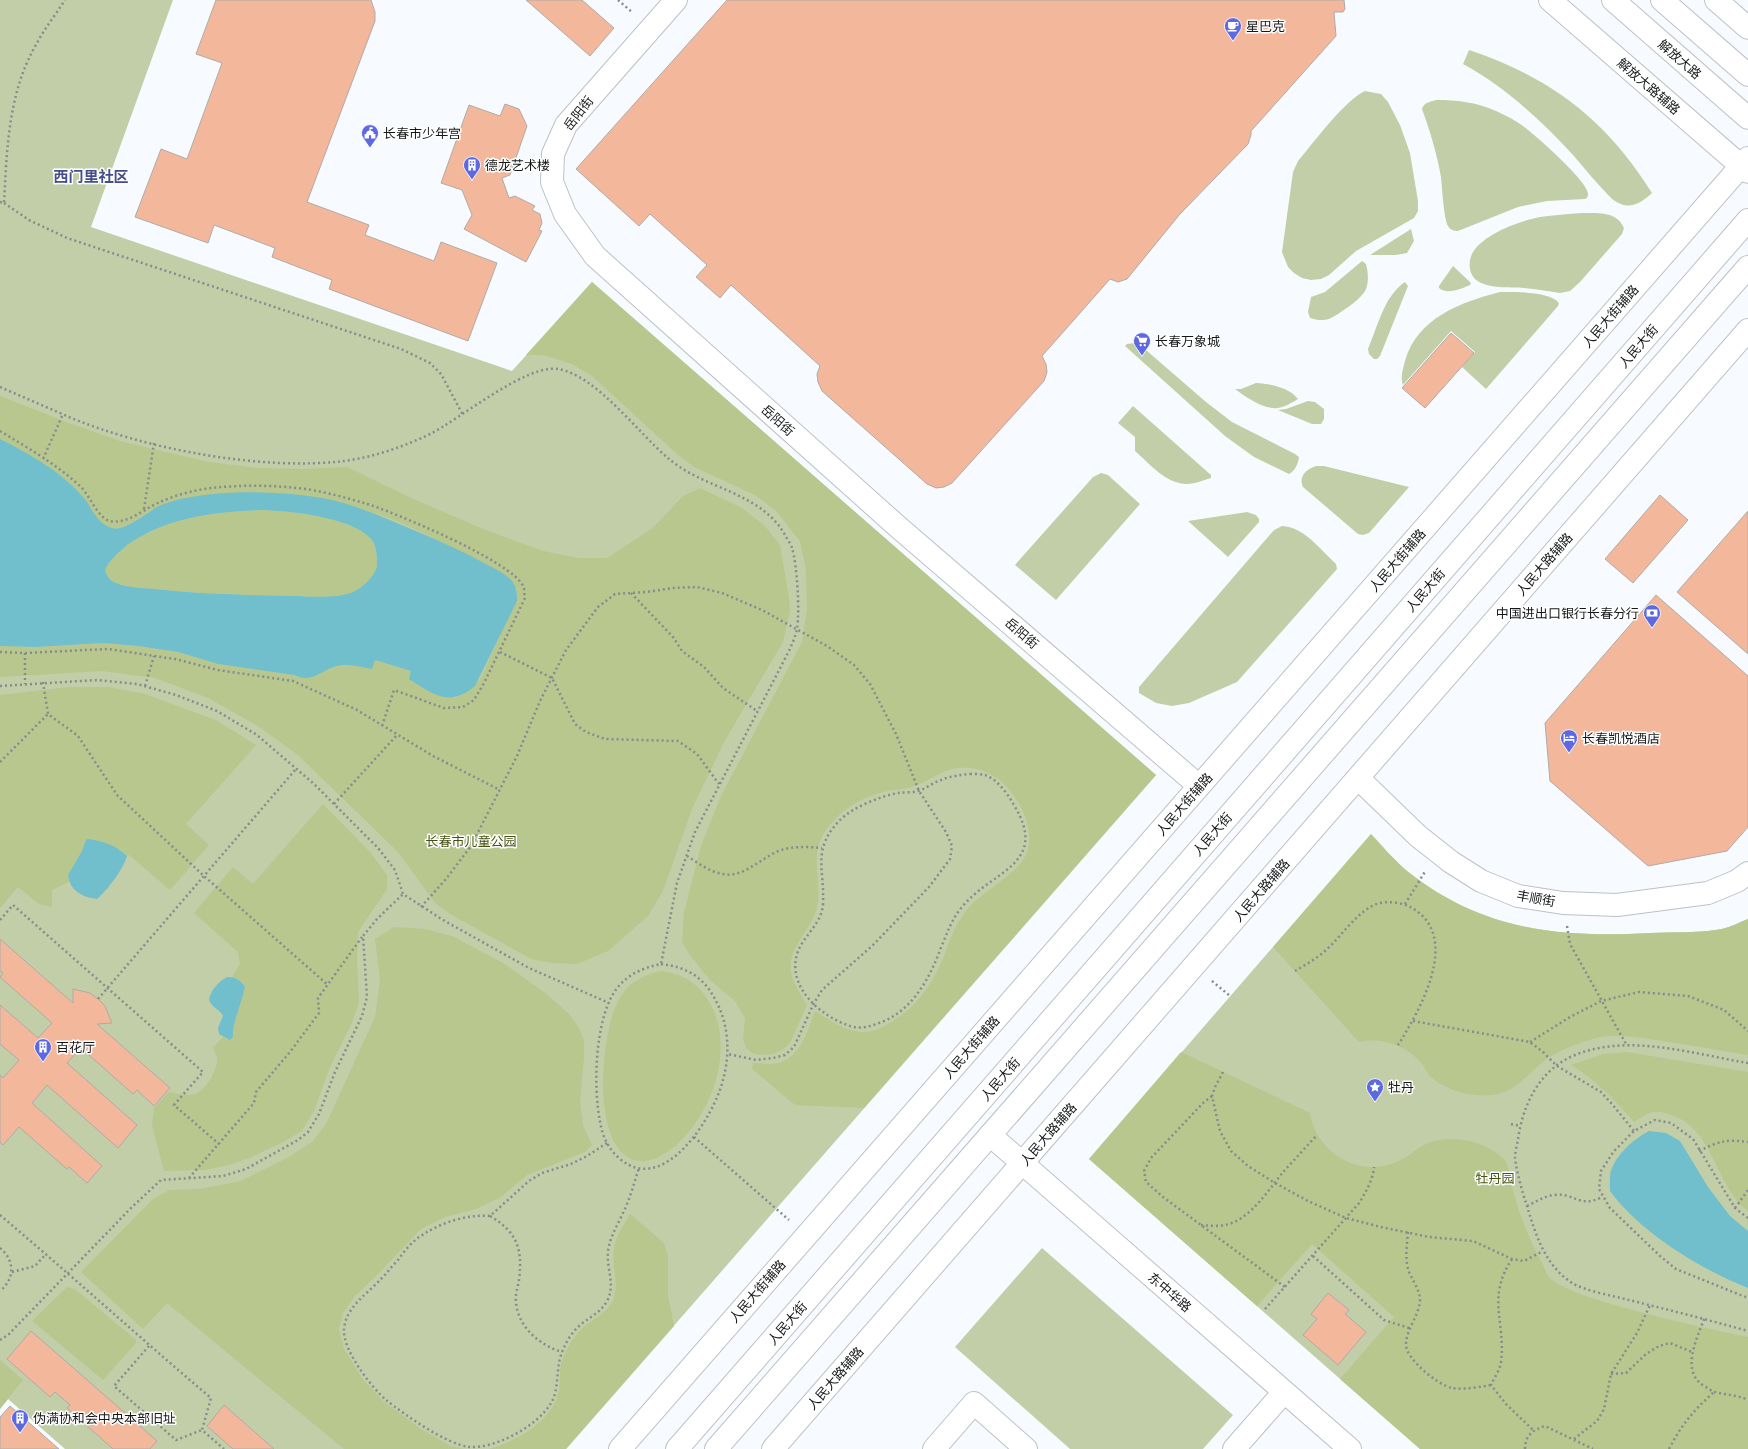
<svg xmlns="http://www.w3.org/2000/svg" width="1748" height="1449" font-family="'Noto Sans','Noto Sans SC',sans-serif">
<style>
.green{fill:#c2cea7}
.forest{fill:#b7c78e}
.water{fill:#71becd;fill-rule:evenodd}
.building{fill:#f3b89b;stroke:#afaaa8}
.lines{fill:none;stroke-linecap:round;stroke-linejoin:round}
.minor-casing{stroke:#bdc1c4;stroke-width:24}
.major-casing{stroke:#bdc1c4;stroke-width:24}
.path{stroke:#888b8e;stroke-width:2.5;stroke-dasharray:2 3;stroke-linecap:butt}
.minor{stroke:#fff;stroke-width:22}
.major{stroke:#fff;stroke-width:22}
.labels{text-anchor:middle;stroke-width:3;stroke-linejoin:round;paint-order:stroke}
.poi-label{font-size:13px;fill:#151718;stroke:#fff;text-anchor:start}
.street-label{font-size:13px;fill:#151718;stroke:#fff}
.park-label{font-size:13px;fill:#455213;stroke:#fff}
.quarter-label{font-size:15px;font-weight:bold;fill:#454e8b;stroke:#fff}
</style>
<rect width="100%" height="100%" fill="#f7fbff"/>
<path class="green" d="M0 0H173L91 227 512 371 592 282 1156 775 566 1449H65L8 1399 0 1409Z
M1469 50C1550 77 1606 119 1652 193 1639 205 1628 211 1612 199 1598 185 1586 170 1573 155 1541 120 1505 87 1463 64Z
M1365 91 1381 94 1388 102 1400 125 1410 153 1418 201V211L1414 218 1356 251 1329 275 1321 279 1311 280 1302 278 1294 273 1288 267 1282 252 1293 172 1298 161C1314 142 1345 100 1365 91Z
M1436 100C1457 100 1476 102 1496 111 1505 115 1515 120 1523 126 1534 134 1589 182 1588 194 1588 197 1587 198 1585 199L1547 201 1518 207 1458 231C1454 231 1450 230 1448 226 1444 220 1442 187 1441 177 1437 154 1430 131 1422 109 1424 102 1430 102 1436 100Z
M1582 213C1598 213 1617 211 1624 228L1622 234 1580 282 1570 291 1560 293C1548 291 1536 289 1524 288 1509 287 1489 289 1476 280 1470 275 1469 267 1470 260 1474 237 1519 221 1540 217 1554 215 1568 214 1582 213Z
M1411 229 1414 241 1407 253 1396 255H1370Z
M1362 261 1366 264C1368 271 1369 282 1366 289 1363 298 1338 315 1329 319 1323 321 1316 320 1310 318L1308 312 1311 297 1325 292Z
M1453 266 1471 283 1470 285C1461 289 1447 295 1439 288V286Z
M1405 282 1408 286 1380 356 1377 359H1374L1369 354 1368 349C1378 326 1384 296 1405 282Z
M1500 292C1514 292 1550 291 1559 303L1558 306 1486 389 1462 367 1475 352 1451 331 1403 385C1400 377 1403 369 1405 361 1417 318 1461 302 1500 292Z
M1135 343 1139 344 1206 402 1232 422 1295 454 1299 457C1298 464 1295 471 1289 474L1254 457 1225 436 1125 346 1127 344Z
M1256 383C1270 384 1289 387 1298 399 1291 403 1285 407 1278 408 1264 410 1246 397 1235 389H1241Z
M1308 401 1315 402 1324 409V419L1321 424H1312L1278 410 1286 409Z
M1133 406 1211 475V478C1204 480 1195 484 1187 484 1166 484 1150 464 1135 451V437L1118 423Z
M1316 466H1324L1409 487 1369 533 1363 535 1358 534 1303 487C1298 476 1307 469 1316 466Z
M1101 473 1108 475 1140 504 1056 600 1015 565 1093 477Z
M1247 512 1256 515 1259 519V522L1228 557 1188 521Z
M1282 526C1304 527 1320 549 1336 564L1337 569 1237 682 1189 703 1172 706 1156 703 1139 693V687L1274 530Z
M1371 834C1382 846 1394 860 1407 871 1481 930 1558 938 1650 933 1672 932 1701 933 1722 929 1731 927 1740 922 1748 919V1449H1420L1089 1159Z
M1042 1248 1233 1415 1203 1449H1070L955 1347Z"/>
<path class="forest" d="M592 282 1156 775 864 1108 795 1105 752 1069 753 1063C760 1063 770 1065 778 1063 801 1057 808 1030 815 1011 829 1020 847 1032 864 1032 871 1032 880 1029 886 1025 915 1010 932 985 944 956 951 938 954 926 966 911 981 891 1023 872 1028 849 1034 826 1019 798 1003 783 988 769 965 763 946 771 935 775 925 783 914 786 905 790 894 789 884 792 858 798 836 813 823 835 809 858 824 888 816 911 813 920 808 927 803 935 783 966 789 975 807 1005L791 1041 784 1049 773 1054 761 1055 752 1053 746 1048 743 1039 745 1018 735 1001 711 981 692 958 682 943 684 913 701 846 721 796 802 642 807 610 806 570 800 541 776 511 755 495 694 467 677 454 592 376 572 364 543 355H526Z
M0 396 69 423 120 441 209 462 258 468 304 469 347 467 409 497 483 529 543 551 579 558H607L653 528 683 496 700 488 742 508 764 525 780 545 789 599 790 611 783 642 724 742 692 809 663 891 648 916 608 951 577 964 552 963 531 959 450 914 435 903 398 852 298 755 258 726 208 698 155 678 102 671 0 677V646L35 647 104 643 138 646 177 652 218 664 294 675 301 678 319 674 328 669 339 666 352 665 372 669 375 660 411 671 455 698C467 693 474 688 481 677L516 601 517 589C488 572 459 552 429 536 354 498 274 484 192 498 181 500 170 502 160 506 147 511 124 532 111 528 97 524 92 508 83 497 62 472 30 454 0 439Z
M262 510C290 511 352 517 371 539 377 545 377 557 377 565 376 576 361 589 351 593 332 599 311 596 291 596 245 595 200 594 155 589 143 588 128 588 116 583 110 581 107 575 105 570 109 560 119 552 127 545 167 517 214 512 262 510Z
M69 687H109L145 694 216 720 256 745 186 824 209 845 170 890 129 855 127 856 121 850 86 840 82 851 68 875 69 882 52 890V907L39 904 18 887 0 908V695Z
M323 804 370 852 387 875V889L358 932 357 959 359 1003 351 1025 330 1067 314 1111 302 1131 287 1140 250 1158 229 1165 205 1170 164 1171 152 1126 154 1108 169 1092C177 1094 187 1096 195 1094 206 1090 219 1068 217 1057 216 1054 214 1051 213 1048L223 1037 230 1040 233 1037C232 1021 242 1004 245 987L241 981 232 977 240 964 238 952 194 913 233 867 253 884Z
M1371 834C1382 846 1394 860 1407 871 1481 930 1558 938 1650 933 1672 932 1701 933 1722 929 1731 927 1740 922 1748 919V1055C1722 1051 1696 1046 1670 1042 1647 1039 1619 1032 1596 1038 1582 1042 1566 1048 1553 1055 1523 1073 1519 1099 1476 1095 1461 1094 1441 1087 1430 1076 1426 1072 1425 1067 1421 1063 1406 1045 1382 1037 1359 1042L1273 947Z
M394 927 425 929 452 936 503 963 544 992 569 1014 579 1028 584 1040V1057L580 1101 583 1125 592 1145 585 1152 527 1175 501 1197 476 1209 445 1217 421 1229 375 1277 355 1296 343 1313 339 1329 344 1349 362 1378 383 1401 421 1429 451 1446 464 1449H344L167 1303 143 1329 81 1272 153 1199 169 1190 199 1189 241 1181 287 1158 312 1142 326 1124 375 1017 380 979 375 939Z
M661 971C684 974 700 984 711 1005 757 1096 624 1237 605 1111 600 1083 605 1020 621 996 630 981 645 975 661 971Z
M1181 1052 1310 1113C1316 1152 1357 1177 1394 1163 1409 1158 1418 1145 1434 1141 1451 1137 1468 1139 1484 1146 1490 1149 1502 1155 1506 1162 1510 1170 1511 1182 1513 1191 1520 1216 1529 1239 1541 1261 1544 1266 1546 1273 1549 1277 1566 1299 1714 1330 1748 1337V1449H1420L1340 1379 1394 1317 1312 1244 1257 1306 1089 1159Z
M1627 1052 1748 1072V1211C1714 1185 1714 1126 1668 1114 1662 1112 1656 1110 1650 1113 1645 1115 1639 1119 1634 1122 1615 1100 1596 1080 1571 1065L1603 1054Z
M630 1214 664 1243 668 1257V1295L674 1326 566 1449H489C517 1441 554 1421 559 1389 560 1383 560 1377 560 1371 561 1358 568 1346 576 1335 586 1321 608 1316 614 1297 619 1281 611 1266 614 1249 615 1236 623 1226 630 1214Z
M67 1287 75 1289 136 1340V1343L103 1380 32 1321Z
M0 1360 23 1380 0 1409Z"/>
<path class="water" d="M0 439C30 454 62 472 84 498 92 508 97 524 112 528 123 532 147 513 157 507 173 499 195 496 213 494 249 491 286 492 322 498 355 504 385 518 416 531 439 541 462 551 484 563 493 568 505 573 512 581 517 588 517 593 517 601L475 686C449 708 433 694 409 679L411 671 375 660 372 669C361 667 349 663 337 666 320 670 313 684 294 675L218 664 178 652 138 646 104 643 35 647 0 646ZM262 510C290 511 352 517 371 539 377 545 377 557 377 565 376 576 361 589 351 593 332 599 311 596 291 596 245 595 200 594 155 589 143 588 128 588 116 583 110 581 107 576 105 570 109 560 119 552 127 545 167 517 214 512 262 510Z
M88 839C102 841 116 845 127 856 124 868 107 891 97 899 82 897 70 891 68 875L82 851 86 840Z
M227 977C235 977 241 980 245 987 242 1003 232 1022 233 1037L230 1040 219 1034 218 1028 223 1016C220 1009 213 1009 209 1000 210 991 219 981 227 977Z
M1649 1131 1666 1133 1680 1141 1708 1187 1730 1216 1748 1231V1288C1700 1269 1641 1233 1610 1191 1610 1184 1609 1174 1612 1168 1618 1153 1635 1138 1649 1131Z"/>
<path class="building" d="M216 0H371L375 12V21L307 202 369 225 365 235 434 261 441 242 497 263 468 341 329 289 332 280 272 257 275 248 214 225 208 243 135 217 161 149 187 159 222 63 196 54Z
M526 0H582L614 28 590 56Z
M727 0H1344L1345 9 1343 12H1334L1336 36 1251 131V135L1248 144 1180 214 1127 279 1118 282 1110 279 1042 356 1046 364 1047 372 1044 381 952 483 944 487 936 488 927 484 822 391 818 382 817 374 820 366 731 285 720 298 696 277 707 265 650 214 639 226 576 169Z
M505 104 519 109 527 126 510 175 502 178 509 198 515 196 535 206 532 210 540 214 542 223 539 230 542 231 526 262 464 229 472 215 462 190 441 183 469 105 500 116Z
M1451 333 1474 353 1425 408 1402 388Z
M1660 495 1688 520 1633 583 1605 559Z
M1748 511V654L1677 592Z
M1656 595 1748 676V827L1727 851 1648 866 1550 781 1545 723Z
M0 939 73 1003V989L90 993 98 999 105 1006 112 1023 97 1024 170 1088 154 1106 137 1090 133 1094 81 1048 67 1063 137 1125 118 1148 47 1085 32 1103 102 1166 87 1183 69 1167 67 1169 19 1127 3 1145 0 1142V1075L3 1078 19 1060 0 1044V1005L38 1038 52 1023 0 977 3 973 0 971Z
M1328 1293 1349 1310 1345 1314 1366 1332 1338 1365 1303 1335 1317 1319 1311 1314Z
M31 1331 157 1441 150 1449H113L67 1408 70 1405 55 1392 50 1397 7 1359Z
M224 1405 274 1449H233L207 1426Z
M10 1406 59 1449H0V1417Z"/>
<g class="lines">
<g class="minor-casing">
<path id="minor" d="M676 0 566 125 553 154 552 182 565 214 595 256 897 526 1199 786
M1550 0 1748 172
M1716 0 1748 28
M1358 778 1418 836 1451 862 1481 881 1518 896 1563 903 1617 905 1708 893 1737 881 1748 873
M990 1135 1350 1449
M934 1449 974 1403 1026 1449
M1234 1449 1284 1392"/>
</g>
<g class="major-casing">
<path id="major" d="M1613 0 1748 118
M1662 0 1748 75
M620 1449 1748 158
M677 1449 1748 220
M716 1449 1748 267
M773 1449 1748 330"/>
</g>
<path class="path" d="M618 0 633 13
M0 202 4 203C7 149 8 92 37 43 45 28 56 14 65 0
M4 203 29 220 67 238 401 349 430 363 441 374 463 415
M0 387C23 397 46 407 69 417 145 449 262 471 344 461 374 457 403 447 430 434 460 419 526 364 558 369 596 375 639 434 669 459 704 489 761 492 785 535 787 539 791 544 792 548 797 564 800 611 797 628 796 636 792 644 789 651L695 832 677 883 661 964
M0 431C28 448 58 465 82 488 90 497 99 519 110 521 127 525 145 508 160 502 176 495 194 490 212 488 239 485 269 485 297 488 319 490 343 497 364 503 392 511 513 562 523 586 525 589 524 594 525 598L484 683 474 700 463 707 444 708 394 690 382 726
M43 459 63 414
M144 509 154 443
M631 593 673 637 682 651 704 667 723 688 757 711
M0 652 25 653 108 649 175 659 218 670 293 681 357 710 433 756 500 790
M500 652 552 678 575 724 586 732 605 739 678 741 697 754 719 784
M25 653V684
M43 682 48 714 78 736 117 795 204 876 328 985
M0 686 97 680 137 684 176 695 217 711 257 735 314 784 378 848 395 870 403 894 443 920 529 968 609 1003
M145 686 154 656
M0 762 48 714
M970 774C975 774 981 774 985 775 998 780 1007 793 1014 805 1050 865 992 870 962 907 951 920 947 934 940 950 929 980 911 1012 879 1023 869 1027 860 1029 850 1026 822 1017 787 988 797 954 802 937 821 925 823 905 825 869 811 850 840 820 853 807 881 796 898 793 905 792 914 793 921 790 928 787 934 782 941 780 950 776 960 775 970 774Z
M334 804 397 735
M687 856C698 863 710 872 723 874 745 879 765 853 785 849 797 846 810 847 822 848
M1405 904 1426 870
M421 907 446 879 471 846 517 756 540 701 566 650 598 607 615 594 646 592 673 588 697 587 722 593 762 610 827 646 854 665 870 684 896 734 919 791 946 832 952 846 950 859 929 887 872 946 822 990 813 1005 794 1047 785 1055 773 1058 756 1060 728 1054
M0 920 13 905 203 1072 174 1105 219 1144
M1567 926 1570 944 1626 1044
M661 964C688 967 705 978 717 1003 729 1026 730 1055 723 1080 714 1117 663 1198 619 1158 608 1149 602 1135 600 1121 593 1087 595 1020 615 991 626 975 642 968 661 964Z
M1295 971C1305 965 1316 959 1325 951 1342 936 1354 915 1374 905 1385 900 1402 902 1412 908 1462 937 1420 1010 1398 1045
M1212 981 1230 996
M98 999 296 769
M1413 1021 1530 1042 1543 1052 1557 1066 1601 1092 1612 1104 1634 1131
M1530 1042 1570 1017 1601 1001 1639 992 1688 996 1724 1010 1748 1031
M1748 1063C1693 1054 1629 1033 1575 1055 1540 1069 1523 1104 1518 1139 1517 1145 1515 1152 1515 1158 1517 1174 1522 1191 1527 1206 1536 1236 1545 1265 1572 1283 1585 1291 1614 1296 1629 1300 1669 1310 1709 1320 1748 1331
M1223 1072 1215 1087 1212 1096 1220 1131 1231 1151 1248 1166 1275 1183 1308 1201 1346 1218 1381 1227 1429 1237 1473 1241 1512 1259 1524 1261 1543 1251
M1212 1096 1203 1103 1151 1158 1144 1171 1146 1182 1163 1197 1285 1287
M1511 1124 1520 1126
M694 1137 789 1220
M607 1143 587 1156 571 1164 542 1173 529 1181 490 1216C469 1214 442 1222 424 1234 413 1240 405 1250 398 1260 392 1266 387 1273 381 1279 367 1294 346 1307 344 1329 342 1349 371 1387 386 1400 405 1415 446 1444 469 1447 495 1449 538 1426 551 1403 560 1389 555 1366 563 1350 566 1342 571 1334 577 1328 587 1318 600 1314 607 1301 616 1285 606 1268 608 1251 610 1237 617 1226 623 1213 630 1199 634 1183 639 1168
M1699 1151C1720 1141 1725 1139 1748 1142
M189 1178 254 1103 256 1092 290 1052 319 1013 318 998 362 937
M1527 1206C1536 1202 1544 1196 1554 1195 1574 1192 1579 1209 1602 1197
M1735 1208 1748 1190
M0 1215C71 1275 140 1338 211 1398L202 1430 224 1449
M490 1216C517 1232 523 1249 519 1280 518 1287 515 1294 516 1301 517 1326 539 1345 562 1352
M1748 1218 1735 1208 1693 1139 1671 1123 1655 1120 1634 1131 1614 1151 1601 1171 1599 1189 1610 1208 1660 1256 1676 1269 1748 1298
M1201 1225C1211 1226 1222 1227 1232 1223 1254 1214 1269 1189 1284 1171 1295 1159 1306 1147 1317 1135
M1408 1232C1407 1244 1405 1257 1408 1269 1411 1279 1420 1289 1420 1300 1419 1316 1407 1328 1406 1343 1404 1358 1438 1385 1452 1388 1464 1390 1479 1387 1491 1385
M0 1248C15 1260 15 1279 0 1291
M1313 1256 1384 1320 1409 1328
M1512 1259C1486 1298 1506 1322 1501 1362 1500 1370 1494 1378 1491 1385L1506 1404 1533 1430
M12 1272 35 1266 46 1254
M1265 1309 1360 1202C1366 1191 1373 1180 1374 1167
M1704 1319C1697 1339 1680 1371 1704 1386 1708 1388 1711 1391 1715 1392 1726 1395 1737 1395 1748 1400
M0 1340 8 1335 132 1207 161 1180 223 1176 246 1169 298 1140 308 1132 319 1114 335 1072 362 1016 367 997 363 936 377 919 403 894
M149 1346 114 1386 176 1440 202 1430
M1611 1374 1626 1373 1646 1354 1659 1346 1670 1343 1692 1352
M1574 1439 1597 1421 1604 1409 1611 1374 1637 1333 1650 1305
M1525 1449C1525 1435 1533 1430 1545 1426L1593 1449
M1669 1449C1682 1424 1693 1411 1714 1392"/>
<use href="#minor" class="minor"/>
<use href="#major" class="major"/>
</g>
<defs>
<g id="cafe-pin" transform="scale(0.9)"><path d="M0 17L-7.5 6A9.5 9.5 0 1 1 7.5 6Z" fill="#5d69e0" stroke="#fff"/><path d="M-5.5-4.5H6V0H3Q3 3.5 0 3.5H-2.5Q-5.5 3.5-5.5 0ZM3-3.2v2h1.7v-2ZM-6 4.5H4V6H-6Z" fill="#fff"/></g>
<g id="civic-pin" transform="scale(0.9)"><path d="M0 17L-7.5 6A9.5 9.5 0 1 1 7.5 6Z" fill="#5d69e0" stroke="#fff"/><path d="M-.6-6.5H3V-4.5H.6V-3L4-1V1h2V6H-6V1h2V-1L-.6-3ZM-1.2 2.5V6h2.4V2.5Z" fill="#fff"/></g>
<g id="building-pin" transform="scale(0.9)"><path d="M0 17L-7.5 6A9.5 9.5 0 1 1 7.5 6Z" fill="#5d69e0" stroke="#fff"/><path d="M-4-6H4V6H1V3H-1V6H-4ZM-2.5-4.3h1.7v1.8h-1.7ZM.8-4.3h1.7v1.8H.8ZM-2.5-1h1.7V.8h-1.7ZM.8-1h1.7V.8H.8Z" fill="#fff"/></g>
<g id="supermarket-pin" transform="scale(0.9)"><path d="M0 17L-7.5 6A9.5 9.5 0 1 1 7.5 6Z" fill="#5d69e0" stroke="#fff"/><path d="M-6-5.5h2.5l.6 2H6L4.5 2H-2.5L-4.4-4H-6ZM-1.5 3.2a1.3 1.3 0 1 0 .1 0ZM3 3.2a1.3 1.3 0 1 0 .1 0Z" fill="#fff"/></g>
<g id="bank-pin" transform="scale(0.9)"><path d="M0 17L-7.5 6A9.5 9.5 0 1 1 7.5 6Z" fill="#5d69e0" stroke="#fff"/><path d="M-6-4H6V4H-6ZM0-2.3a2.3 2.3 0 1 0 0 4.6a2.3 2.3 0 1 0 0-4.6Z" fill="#fff"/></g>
<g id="hotel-pin" transform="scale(0.9)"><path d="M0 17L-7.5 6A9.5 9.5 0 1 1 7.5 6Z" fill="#5d69e0" stroke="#fff"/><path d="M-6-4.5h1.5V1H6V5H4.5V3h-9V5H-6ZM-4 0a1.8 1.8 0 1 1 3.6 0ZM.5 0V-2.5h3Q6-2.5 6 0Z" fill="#fff"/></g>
<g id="sight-pin" transform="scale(0.9)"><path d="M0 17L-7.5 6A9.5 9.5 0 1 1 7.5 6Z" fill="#5d69e0" stroke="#fff"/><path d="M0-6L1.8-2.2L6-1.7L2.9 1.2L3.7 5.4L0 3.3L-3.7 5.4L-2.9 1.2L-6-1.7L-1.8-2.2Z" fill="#fff"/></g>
</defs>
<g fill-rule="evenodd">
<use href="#cafe-pin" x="1233" y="26"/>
<use href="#civic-pin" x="370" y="133"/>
<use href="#building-pin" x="472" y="165"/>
<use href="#supermarket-pin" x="1142" y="341"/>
<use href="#bank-pin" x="1652" y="613"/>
<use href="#hotel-pin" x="1569" y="738"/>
<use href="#building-pin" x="43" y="1047"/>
<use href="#sight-pin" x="1375" y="1087"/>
<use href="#building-pin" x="20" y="1418"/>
</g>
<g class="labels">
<g class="poi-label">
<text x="1246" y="31">星巴克</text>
<text x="383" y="138">长春市少年宫</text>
<text x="485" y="170">德龙艺术楼</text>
<text x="1155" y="346">长春万象城</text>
<text x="1639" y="618" text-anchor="end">中国进出口银行长春分行</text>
<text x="1582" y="743">长春凯悦酒店</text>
<text x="56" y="1052">百花厅</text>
<text x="1388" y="1092">牡丹</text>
<text x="33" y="1423">伪满协和会中央本部旧址</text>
</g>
<g class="street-label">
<text transform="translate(1680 59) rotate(41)" y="5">解放大路</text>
<text transform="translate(1649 86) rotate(41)" y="5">解放大路辅路</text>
<text transform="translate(578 113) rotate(-52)" y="5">岳阳街</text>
<text transform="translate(1610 316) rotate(-49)" y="5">人民大街辅路</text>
<text transform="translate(1638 346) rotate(-49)" y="5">人民大街</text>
<text transform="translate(778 420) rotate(42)" y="5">岳阳街</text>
<text transform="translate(1397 560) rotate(-49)" y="5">人民大街辅路</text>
<text transform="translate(1544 564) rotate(-49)" y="5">人民大路辅路</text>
<text transform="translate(1425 590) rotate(-49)" y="5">人民大街</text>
<text transform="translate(1022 633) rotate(41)" y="5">岳阳街</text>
<text transform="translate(1184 804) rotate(-49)" y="5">人民大街辅路</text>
<text transform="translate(1212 834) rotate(-49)" y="5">人民大街</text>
<text transform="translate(1261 890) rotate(-49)" y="5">人民大路辅路</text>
<text transform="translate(1536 898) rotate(10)" y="5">丰顺街</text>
<text transform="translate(971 1047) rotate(-49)" y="5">人民大街辅路</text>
<text transform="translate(1000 1079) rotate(-49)" y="5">人民大街</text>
<text transform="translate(1048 1134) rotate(-49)" y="5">人民大路辅路</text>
<text transform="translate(757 1291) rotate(-49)" y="5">人民大街辅路</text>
<text transform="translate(1170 1292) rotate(41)" y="5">东中华路</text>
<text transform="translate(787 1323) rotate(-49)" y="5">人民大街</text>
<text transform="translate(835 1378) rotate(-49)" y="5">人民大路辅路</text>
</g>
<g class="park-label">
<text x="471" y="846">长春市儿童公园</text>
<text x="1495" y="1183">牡丹园</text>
</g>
<g class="quarter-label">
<text x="91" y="182">西门里社区</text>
</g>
</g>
</svg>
